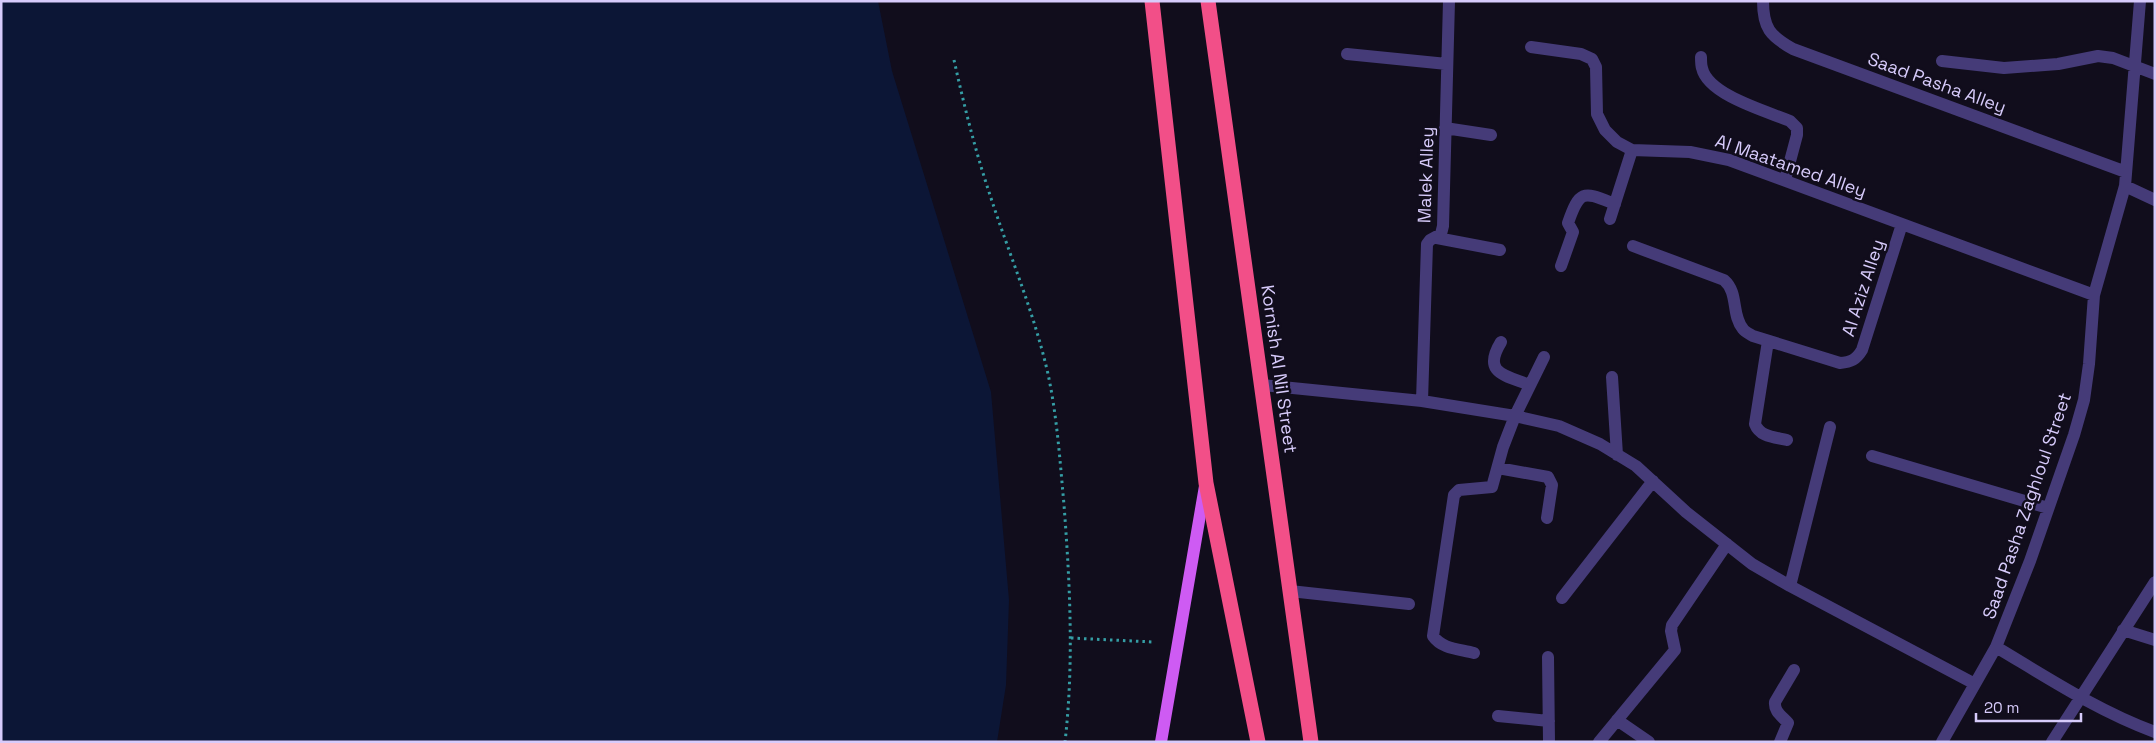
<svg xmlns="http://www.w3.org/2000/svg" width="2156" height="743" font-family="'Space Grotesk',sans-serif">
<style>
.water{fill:#0c1636}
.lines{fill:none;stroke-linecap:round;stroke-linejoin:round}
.path{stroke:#359ea5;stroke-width:3;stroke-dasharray:2.5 4;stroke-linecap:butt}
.street{stroke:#453b78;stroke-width:12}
.primary{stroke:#ce5bf3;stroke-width:12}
.highway{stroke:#f24f88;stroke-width:15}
.labels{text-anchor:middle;stroke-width:5;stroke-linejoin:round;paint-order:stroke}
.street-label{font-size:18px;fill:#d7cbfb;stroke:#110d1c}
</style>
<rect width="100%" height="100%" fill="#110d1c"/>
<path class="water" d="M1 1H878L892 71 991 392 1009 600 1006 685 997 742H1Z"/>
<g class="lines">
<path class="path" d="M954 60C964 105 975 150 990 195 1009 254 1034 312 1048 374 1057 416 1060 461 1064 505 1070 584 1074 663 1065 742
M1071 638 1153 642"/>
<path class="street" d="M1763 1C1763 28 1770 36 1793 49L2126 172
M1531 47 1581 54 1592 59 1596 67 1597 114 1605 130 1617 142 1632 150 1690 152 1729 160 2094 295
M1347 54 1447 64
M1701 57C1701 60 1701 65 1702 68 1708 95 1766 111 1790 121L1797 128V135L1785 180
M1942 61 2004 68 2058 64 2098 56 2113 58 2155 74
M1445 128 1491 135
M2125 186 2155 200
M1610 219 1632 150
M1437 238 1500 250
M1633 246 1724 280C1739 293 1731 315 1743 329 1745 332 1750 334 1753 336L1840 363C1851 362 1856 360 1862 350L1902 224
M1561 266 1573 232 1568 223C1580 188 1584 192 1615 204
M1768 341 1755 424C1760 437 1774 437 1787 440
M1501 342C1482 373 1504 375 1530 385
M1612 377 1617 455
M1262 385 1422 401 1515 416 1559 426 1600 444 1636 466 1686 512 1752 564 1790 586 1975 684
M1422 401 1427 244 1430 240 1441 234 1443 226 1449 1
M1872 456 2048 508
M1498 468 1548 477 1552 485 1547 518
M1790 586 1830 427
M1290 591 1409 604
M1562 598 1653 481
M2123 630 2155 640
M1996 647C2048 678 2098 711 2155 732
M1474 653C1459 649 1442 649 1433 636L1454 495 1459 490 1492 487 1503 447 1515 416 1544 357
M1548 657 1549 742
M1498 716 1549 721
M1617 720 1649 742
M1599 742 1675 650 1671 631 1672 625 1727 544
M1780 742 1788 723C1782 716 1774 712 1775 702L1794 670
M1942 742 1996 647 2030 561 2074 435 2084 400 2089 364 2094 295 2125 186 2140 1
M2052 742 2155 582"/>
<path class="primary" d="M1161 742 1205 486"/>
<path class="highway" d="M1152 1 1206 483 1258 742
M1208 1 1311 742"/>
</g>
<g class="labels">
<g class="street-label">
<text transform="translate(1937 83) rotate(20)" y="6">Saad Pasha Alley</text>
<text transform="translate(1791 166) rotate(19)" y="6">Al Maatamed Alley</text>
<text transform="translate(1426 175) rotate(-88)" y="6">Malek Alley</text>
<text transform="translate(1863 288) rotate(-72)" y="6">Al Aziz Alley</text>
<text transform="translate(1279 369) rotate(82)" y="6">Kornish Al Nil Street</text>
<text transform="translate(2027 506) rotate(-71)" y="6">Saad Pasha Zaghloul Street</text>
</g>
</g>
<rect width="2156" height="743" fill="none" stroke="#d7cbfb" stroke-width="5"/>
<path d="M1976 713v8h105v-8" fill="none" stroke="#d7cbfb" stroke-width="2.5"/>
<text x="1984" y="713" font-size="15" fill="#d7cbfb" stroke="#110d1c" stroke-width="4" paint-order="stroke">20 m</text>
</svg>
